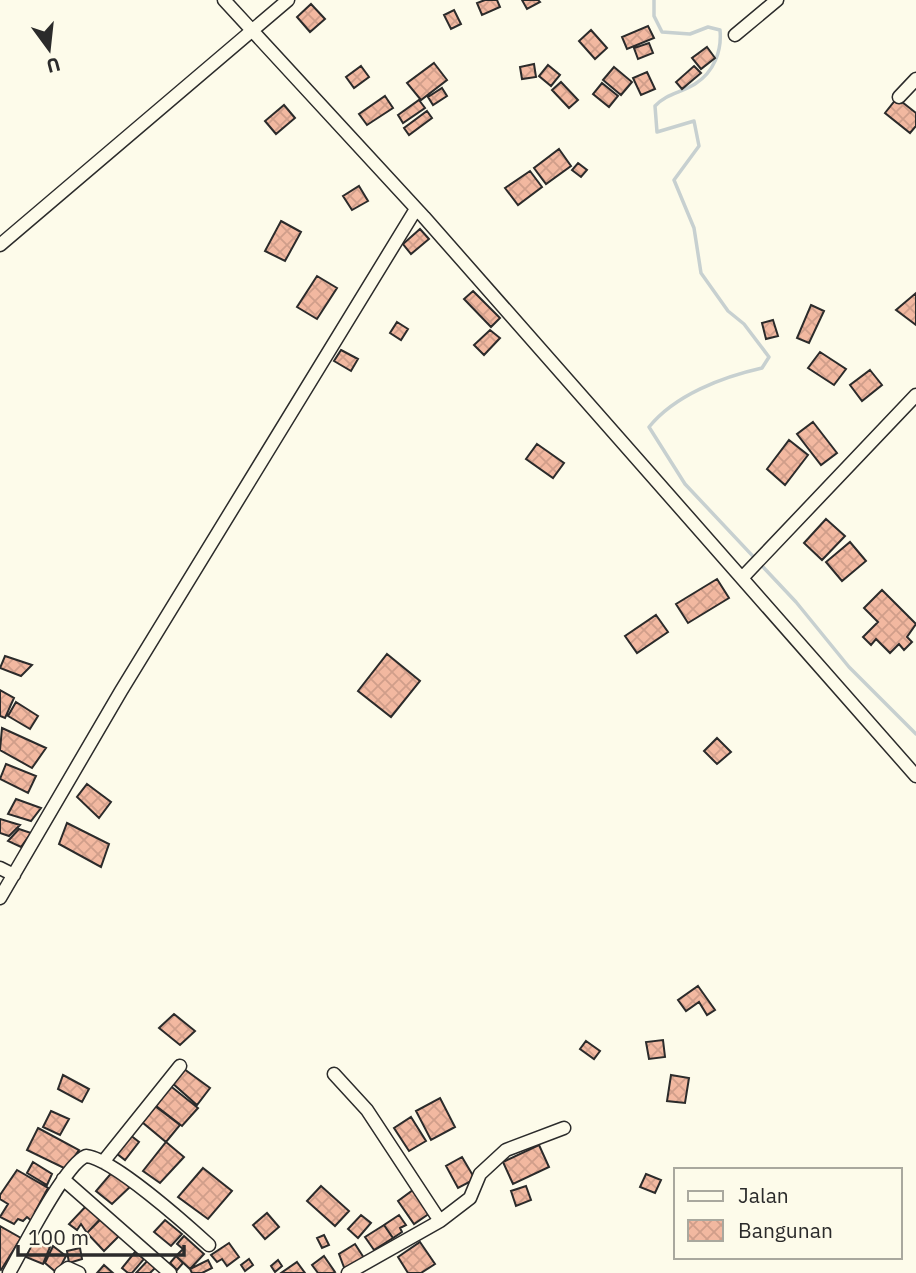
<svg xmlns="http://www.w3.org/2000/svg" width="916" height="1273" font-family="'IBM Plex Sans',sans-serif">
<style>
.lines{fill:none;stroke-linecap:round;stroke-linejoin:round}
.stream{stroke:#c7d0d0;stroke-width:3.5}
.building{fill:url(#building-cross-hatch);stroke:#2b2b2b;stroke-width:2}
.minor-casing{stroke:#2b2b2b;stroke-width:15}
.minor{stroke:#fdfbea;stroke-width:12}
</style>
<defs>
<pattern id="building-cross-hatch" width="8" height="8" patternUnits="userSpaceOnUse" patternTransform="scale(1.75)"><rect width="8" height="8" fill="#f2b8a0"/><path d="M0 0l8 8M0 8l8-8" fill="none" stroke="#d09e8a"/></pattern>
</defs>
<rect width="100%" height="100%" fill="#fdfbea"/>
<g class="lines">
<path class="stream" d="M654 0V16L662 32 690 34 708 27 720 30C722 51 714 72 695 84 681 93 667 93 655 106L657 132 694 121 699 146 674 180 694 228 701 273 728 311 744 324 769 357 762 368C722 377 675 395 649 427L685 484 796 602 849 667 916 734"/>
</g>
<path class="building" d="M485 0H497L500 7 482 15 477 3Z
M522 0H538L540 2 527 9Z
M311 4 325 19 310 32 297 17Z
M454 10 461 24 451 29 444 15Z
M648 26 654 38 627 49 622 37Z
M591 30 607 48 595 59 579 41Z
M649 43 653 53 638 59 634 48Z
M707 47 715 58 701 69 692 58Z
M434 63 447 80 421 100 407 83Z
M534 64 536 77 522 79 520 67Z
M548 65 560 75 551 86 539 76Z
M361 66 369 77 354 88 346 77Z
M694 66 701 73 682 89 676 82Z
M614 67 632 82 621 95 603 80Z
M647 72 655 89 641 95 633 78Z
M561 82 578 100 569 108 552 90Z
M602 83 618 96 609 107 593 94Z
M442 88 447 96 433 105 428 97Z
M385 96 393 108 367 125 359 114Z
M897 98 916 113V126L910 133 885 113Z
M419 100 425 108 403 123 398 115Z
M284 105 295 118 276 134 265 121Z
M427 111 432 118 409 135 404 128Z
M559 149 571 166 546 184 534 168Z
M578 163 587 170 581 177 572 170Z
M530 171 542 187 518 205 505 188Z
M359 186 368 201 352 210 343 196Z
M281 221 301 232 285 261 265 251Z
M420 229 429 239 411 254 403 244Z
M317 276 337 288 317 319 297 307Z
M473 291 500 318 491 327 464 299Z
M916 293V325L896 310Z
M811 305 824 311 809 343 797 338Z
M773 320 778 336 766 339 762 323Z
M397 322 408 329 401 340 390 333Z
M490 330 500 338 484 355 474 345Z
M341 350 358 359 351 371 334 361Z
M820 352 846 369 834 385 808 368Z
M870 370 882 385 862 401 850 385Z
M813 422 837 453 821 465 797 434Z
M789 440 808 455 785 485 767 469Z
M537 444 564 463 553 478 526 459Z
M826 519 845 536 822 560 804 543Z
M850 542 866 561 842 581 826 562Z
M717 579 729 598 688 623 676 604Z
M882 590 916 624 907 637 912 642 904 650 899 644 890 653 876 639 871 645 863 637 878 622 864 608Z
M656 615 668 632 637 653 625 636Z
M387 654 420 681 391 717 358 691Z
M5 656 32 665 21 676 0 668Z
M0 690 14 698 5 718 0 716Z
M16 702 38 716 30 729 8 716Z
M2 728 46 748 32 768 0 750Z
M717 738 731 752 717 764 704 751Z
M6 764 36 776 28 793 0 779Z
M87 784 111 802 99 818 77 797Z
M16 799 41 808 31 821 8 814Z
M0 819 20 825 9 836 0 833Z
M67 823 109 844 101 867 59 844Z
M19 829 31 833 21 847 8 841Z
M698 986 715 1010 707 1015 699 1002 686 1011 678 1000Z
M174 1014 195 1031 180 1045 159 1028Z
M663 1040 665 1057 649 1059 646 1042Z
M586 1041 600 1051 594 1059 580 1049Z
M180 1066 210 1088 197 1105 171 1082Z
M63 1075 89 1089 82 1102 58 1089Z
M671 1075 689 1078 685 1103 667 1101Z
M168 1084 198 1108 182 1126 151 1102Z
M440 1098 455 1127 431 1140 416 1111Z
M155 1106 180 1125 166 1142 142 1122Z
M51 1111 69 1119 60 1135 43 1127Z
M411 1117 426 1141 409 1151 394 1128Z
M38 1128 79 1150 66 1169 27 1150Z
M125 1131 139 1142 125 1160 112 1150Z
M166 1142 184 1157 160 1183 143 1171Z
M539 1145 549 1167 513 1184 503 1162Z
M462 1157 475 1179 458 1188 446 1166Z
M33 1162 52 1174 47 1185 27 1173Z
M203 1168 232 1191 208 1219 178 1197Z
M17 1170 48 1188 35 1212 40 1215 34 1223 27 1217 23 1221 18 1219 14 1224 0 1217 8 1204 0 1199V1195Z
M114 1170 131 1186 112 1204 96 1191Z
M646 1174 661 1180 655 1193 640 1187Z
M321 1186 349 1211 335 1226 307 1201Z
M526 1186 531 1200 516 1206 511 1191Z
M413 1190 430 1213 414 1224 398 1201Z
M89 1203 103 1217 87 1233 81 1224 77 1230 69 1224Z
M267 1213 279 1227 265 1239 253 1225Z
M104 1215 123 1232 104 1251 87 1233Z
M361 1215 371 1223 358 1238 348 1229Z
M399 1215 406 1225 400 1228 402 1232 393 1238 384 1225Z
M165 1220 182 1234 171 1246 154 1232Z
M384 1225 393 1238 374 1250 365 1237Z
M0 1226 21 1238 1 1270 0 1269Z
M324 1235 329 1245 322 1248 317 1238Z
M184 1236 204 1254 190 1269 176 1256 183 1249 177 1244Z
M34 1240 50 1247 43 1264 26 1257Z
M420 1242 435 1264 421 1273H408L398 1257Z
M229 1243 239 1257 227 1266 222 1259 217 1262 211 1255Z
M355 1244 364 1258 345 1270 339 1254Z
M53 1246 66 1256 57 1273 45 1263Z
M80 1248 82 1259 69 1263 67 1251Z
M135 1252 144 1259 132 1273H128L122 1268Z
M176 1256 183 1263 177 1270 170 1263Z
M324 1256 335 1272 333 1273H318L312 1265Z
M150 1258 158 1265 150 1273H136Z
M249 1259 253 1265 245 1271 241 1265Z
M208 1260 212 1268 202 1273H192L190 1269Z
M278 1260 282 1266 275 1272 271 1266Z
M297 1262 305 1273H281Z
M104 1265 113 1273H97Z"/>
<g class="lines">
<g class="minor-casing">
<path id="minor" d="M224 0 424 217 916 776
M735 35 777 0
M899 97 916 79
M0 245 288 0
M742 578 916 395
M0 868 14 875
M0 898 121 691 416 209
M334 1074 367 1110 440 1221
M103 1162 180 1066
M63 1179 170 1273
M9 1273C22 1250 65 1164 86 1156 112 1158 187 1225 209 1245
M61 1273 68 1268 79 1273
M348 1273 440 1221 470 1198 480 1174 506 1150 564 1128"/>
</g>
<use href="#minor" class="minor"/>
</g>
<rect x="674" y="1168" width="228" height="91" fill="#fdfbea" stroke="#a9a89e" stroke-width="2"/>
<rect x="688" y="1191" width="35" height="10" fill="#fdfbea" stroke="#a9a89e" stroke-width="2"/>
<text x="738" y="1203" font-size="21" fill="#2b2b2b">Jalan</text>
<rect x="688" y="1220" width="35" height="21" fill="url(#building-cross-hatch)" stroke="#a9a89e" stroke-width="2"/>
<text x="738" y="1238" font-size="21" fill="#2b2b2b">Bangunan</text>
<g transform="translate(49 49) rotate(165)" stroke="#fdfbea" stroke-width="5" paint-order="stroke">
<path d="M0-5L12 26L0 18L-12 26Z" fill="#2b2b2b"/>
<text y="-10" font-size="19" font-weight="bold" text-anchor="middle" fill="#2b2b2b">U</text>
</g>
<path d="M18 1245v10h166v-10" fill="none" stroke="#2b2b2b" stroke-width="3.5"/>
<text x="28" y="1245" font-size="21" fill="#2b2b2b" stroke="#fdfbea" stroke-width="5" paint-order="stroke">100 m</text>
</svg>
